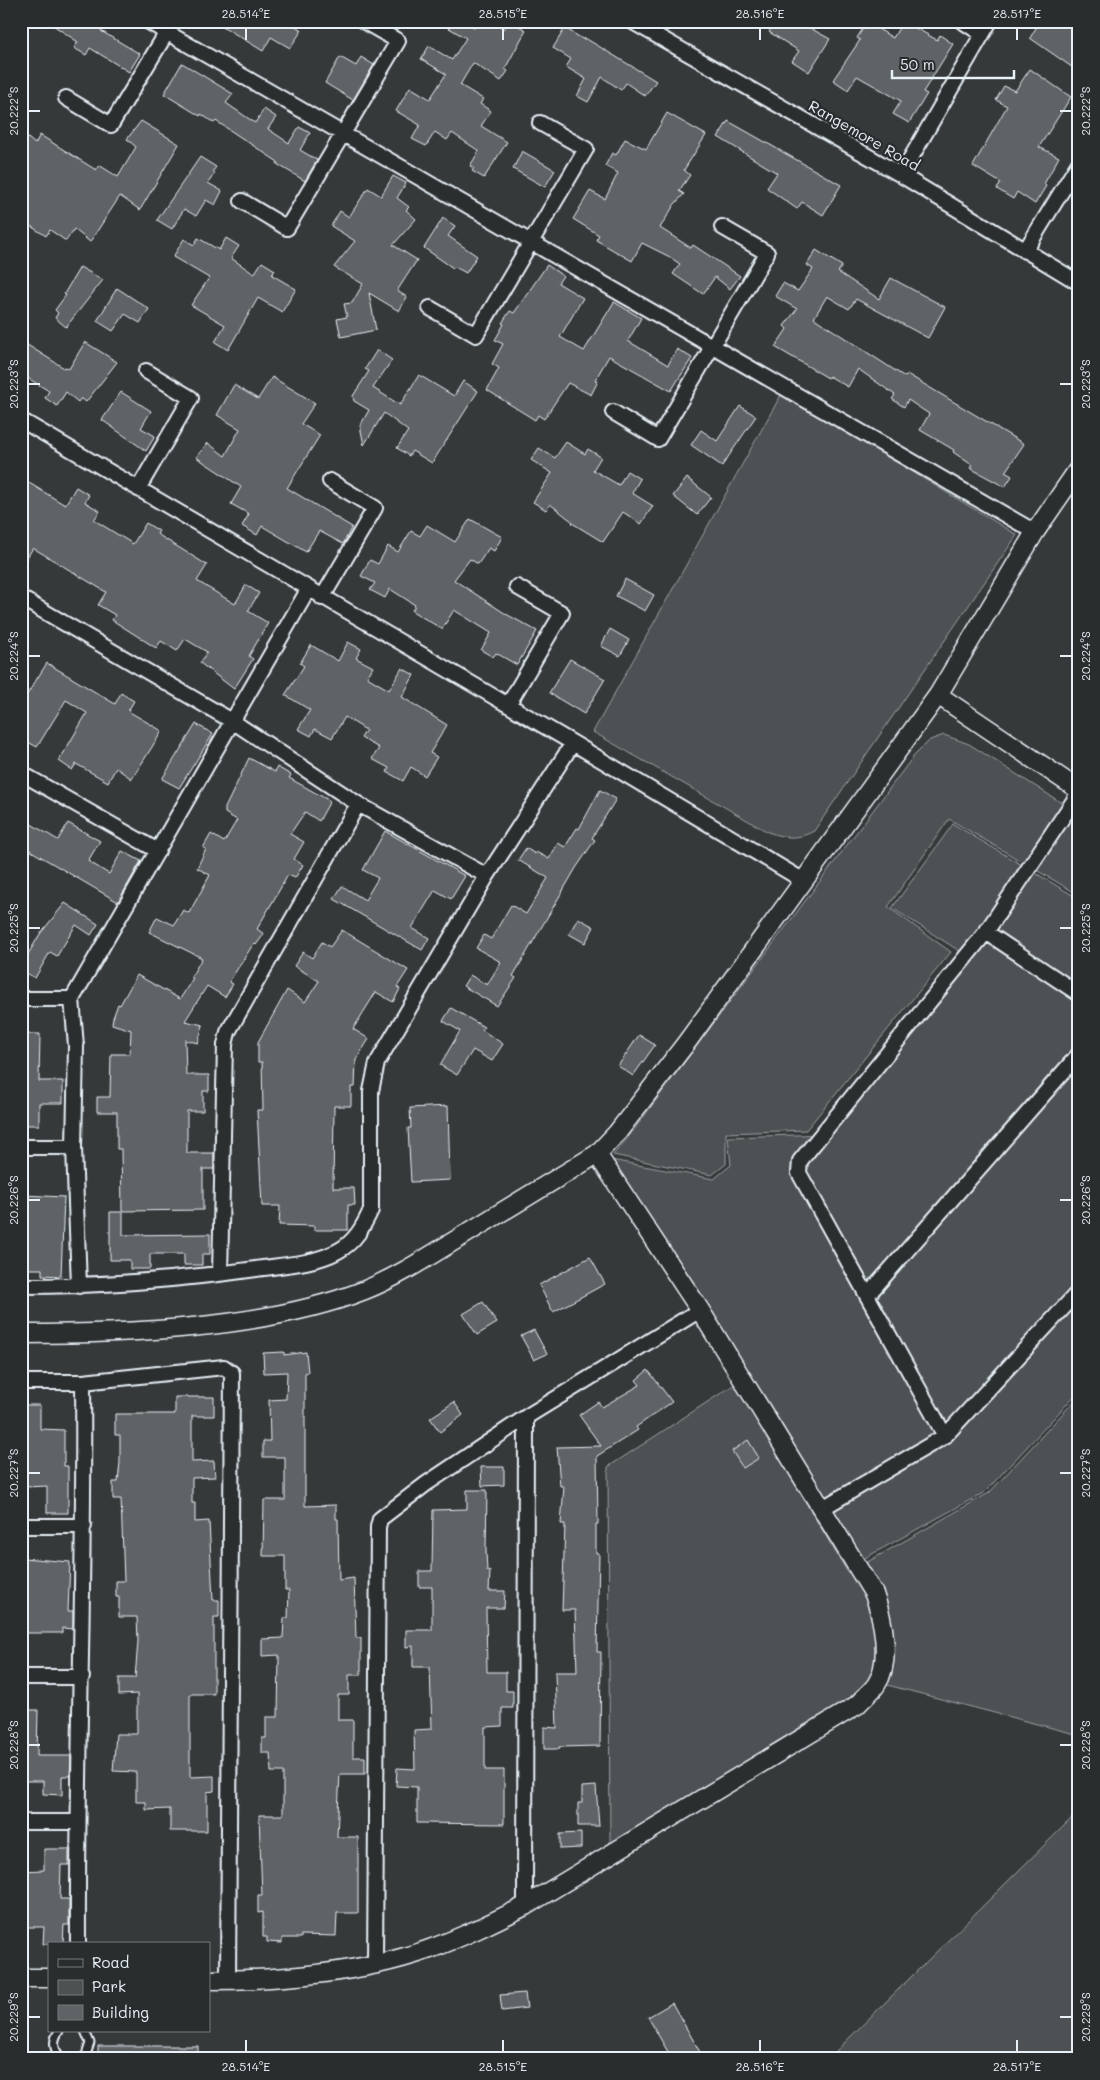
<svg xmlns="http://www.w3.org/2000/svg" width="1100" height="2080" font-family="Mali,sans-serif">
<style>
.green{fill:#4d5152;stroke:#9aa1a5}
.building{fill:#5f6365;stroke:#e8f1f8}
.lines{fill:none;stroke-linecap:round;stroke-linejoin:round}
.service-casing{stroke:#e8f1f8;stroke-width:11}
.minor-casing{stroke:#e8f1f8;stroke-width:18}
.tertiary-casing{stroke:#e8f1f8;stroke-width:21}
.service{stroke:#2a2d2e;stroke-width:7}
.minor{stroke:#2a2d2e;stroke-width:14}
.tertiary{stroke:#2a2d2e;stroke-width:18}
.ticks{fill:none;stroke:#e8f1f8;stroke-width:2}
.labels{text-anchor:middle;stroke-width:4.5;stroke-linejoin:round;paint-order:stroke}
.street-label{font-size:15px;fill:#e8f1f8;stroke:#2a2d2e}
.neatline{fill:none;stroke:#e8f1f8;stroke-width:2}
.ticks-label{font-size:12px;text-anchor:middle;fill:#e8f1f8}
</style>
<rect width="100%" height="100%" fill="#35393a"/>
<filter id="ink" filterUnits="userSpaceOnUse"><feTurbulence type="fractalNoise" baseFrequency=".02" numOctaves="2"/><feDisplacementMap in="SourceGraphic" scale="10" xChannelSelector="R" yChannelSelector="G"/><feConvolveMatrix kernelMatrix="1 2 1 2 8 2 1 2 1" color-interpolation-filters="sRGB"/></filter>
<g filter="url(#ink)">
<path class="green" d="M782 393 1017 535 814 831C797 840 785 838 768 832L593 732Z
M944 735 969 744 1079 814V895L949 819 888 907 951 952 806 1130 726 1133V1164L712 1175 613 1155 627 1139 913 757 930 740Z
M953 824 1079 899V1391L985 1492 863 1559 611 1160 714 1179 731 1165 728 1137 831 1134 972 959 892 908Z
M735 1384 848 1573 989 1493 1079 1396V1735L868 1680 852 1697 610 1844 608 1467Z
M1079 1811V2059H828Z"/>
<path class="building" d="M47 21H107L101 31 140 54 129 72 90 48 86 55 74 48 78 42Z
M214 21H287L302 30 290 48 271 37 263 51Z
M437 21H464L475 28 479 21H492L504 29 510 21 526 30 505 69 508 71 501 81 473 63 460 85 483 99 480 104 491 111 481 126 507 142 484 178 472 171 474 168 470 166 479 151 452 133 447 140 435 132 426 146 412 139 420 125 396 111 410 87 430 99 446 74 421 59 429 46 452 60 466 38Z
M776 21H797L830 39 809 72 792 61 799 51 769 32Z
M903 21 937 40 940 35 953 44 923 92 927 94 909 123 893 114 901 101 857 76 848 90 833 80 860 40 857 38 867 22 893 38Z
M1040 21H1079V72L1030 38Z
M565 28 584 40 585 38 656 81 645 96 626 83 621 90 602 77 588 102 577 96 586 79 566 67 571 59 553 48Z
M340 57 356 66 361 57 374 65 353 100 325 83Z
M182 63 233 94 226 103 255 123 264 109 276 117 268 129 289 143 299 127 310 133 300 150 317 160 305 181 277 164 278 162 216 121 214 123 201 114 200 116 164 94Z
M1030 69 1071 97 1039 147 1059 157 1044 184 1046 186 1035 204 1017 192 1013 199 997 189 1001 183 973 166 1007 106 996 100 1004 86 1015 91Z
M667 113 706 135 684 170 690 175 679 191 684 194 674 205 660 228 691 248 693 245 740 276 730 289 715 277 703 294 673 274 680 264 668 256 642 243 632 261 596 240 599 235 573 219 590 191 605 199 618 173 605 166 612 153 616 155 625 139 646 149Z
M141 121 179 144 140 210 120 196 90 242 74 229 66 241 50 230 46 236 21 220V132L35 144 40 135 96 170 99 165 118 177 136 147 127 139Z
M728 121 841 185 823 215 802 202 797 209 767 188 777 173 718 137Z
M522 151 555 170 545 187 513 169Z
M200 157 216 167 213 171 215 173 208 183 222 191 215 205 206 200 196 216 184 209 172 229 157 220Z
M393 176 406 183 397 198 409 207 406 210 416 219 393 245 417 260 397 291 407 297 399 311 369 293 376 330 341 337 337 319 347 317 344 304 352 303 363 284 334 267 355 241 331 226 340 211 349 217 368 188 381 196Z
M443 218 455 226 448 236 477 256 466 273 455 267 453 268 424 248Z
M198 238 219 250 226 238 239 246 231 258 254 274 262 262 275 270 272 275 296 289 282 312 258 298 228 350 215 342 225 325 191 305 209 278 173 257 184 239 194 245Z
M816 250 842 266 838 272 879 299 891 278 945 307 928 338 856 299 849 309 827 296 814 318 905 377 907 374 1024 444 1005 472 1012 476 1005 487 970 468 972 465 953 452 954 450 920 430 929 414 908 400 904 407 892 399 895 395 858 369 848 387 829 376 828 378 775 347 787 329 784 326 797 309 775 296 783 283 798 291 813 269 807 265Z
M547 265 563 276 558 283 583 298 560 337 584 351 614 302 641 318 628 341 668 365 677 349 692 358 671 391 609 356 595 380 598 381 591 395 568 383 544 419 538 415 535 420 487 390 499 368 492 364 503 344 495 340 504 324 502 323 510 311 514 313Z
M80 267 103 280 66 327 55 318 58 313 55 310 66 295 64 294Z
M117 288 149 309 140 323 125 314 113 331 97 321Z
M21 341 64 368 65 367 69 369 85 342 117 362 86 402 81 398 78 402 66 392 57 406 45 398 49 391 21 374Z
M377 350 392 360 373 388 400 405 419 375 454 396 463 381 478 391 432 463 412 451 409 456 397 448 408 431 384 413 364 445 360 426 369 410 354 401 353 396 369 371 365 369Z
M272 377 315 403 301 424 320 435 287 488 352 527 343 544 319 531 306 552 262 526 257 535 242 526 249 514 231 504 241 487 196 457 208 443 225 456 240 429 217 415 234 385 258 399Z
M121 392 151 411 141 428 155 436 146 451 102 420Z
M740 406 756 416 722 466 691 445 701 430 717 441Z
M566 442 585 454 588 449 601 457 593 470 619 485 627 471 640 479 632 493 653 506 641 524 623 512 603 542 572 523 573 522 550 504 546 510 533 502 552 473 531 460 539 448 555 458Z
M21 478 65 505 76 487 89 495 85 502 100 511 94 520 133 544 146 523 159 531 157 534 207 565 197 581 235 604 246 585 259 593 248 611 268 623 249 656 253 659 234 689 200 663 207 652 185 639 177 651 161 641 156 648 112 620 115 615 98 605 106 592 33 548 21 567Z
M687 478 711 497 697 515 673 496Z
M470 519 502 537 494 551 489 548 478 564 470 559 454 580 506 614 537 631 517 665 496 653 493 657 481 650 491 633 454 610 442 629 412 611 415 605 390 589 385 598 370 590 375 583 361 576 370 560 378 564 388 546 398 552 411 531 420 536 427 525 455 542Z
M625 579 654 595 645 611 616 596Z
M610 629 629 640 620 656 601 646Z
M348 642 361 649 356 658 373 667 367 677 389 690 402 668 414 675 402 697 447 725 430 753 437 757 425 776 411 767 403 781 387 772 389 768 372 759 379 748 361 738 366 730 345 717 332 738 315 729 311 736 298 729 310 710 285 695 304 666 300 663 311 645 338 661Z
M570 659 605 679 584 714 549 693Z
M47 663 115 704 121 693 134 701 128 711 162 731 132 779 116 768 108 782 76 764 72 770 59 761 87 713 66 700 37 747 21 738V704Z
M196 724 213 734 179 788 162 779Z
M249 758 275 772 277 767 291 775 289 778 330 801 319 821 305 812 290 834 304 842 294 859 303 865 295 878 288 875 257 929 264 934 256 945 254 943 229 982 233 984 225 997 207 986 185 1021 203 1025 198 1043 185 1040 186 1075H209V1091H203V1111H187V1153H214V1169H203V1210L122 1211 121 1149H117V1112H97V1097H110L111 1054H130L131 1030 112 1024 113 1018 118 1004 120 1005 137 975 180 999 193 978 191 977 202 958 149 932 157 917 174 925 183 910 189 913 210 875 197 868 206 849 203 848 211 834 224 842 237 820 225 813V808Z
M600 790 616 799 592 838 595 840 576 868 513 976 516 978 497 1006 463 986 470 975 487 985 501 962 476 948 484 935 491 939 511 905 526 914 548 878 518 860 526 848 535 854 536 852 549 859 558 843 565 847 577 828 579 829Z
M21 818 58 840 68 823 100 841 88 861 109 874 122 851 141 861 118 902 21 845Z
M385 831 465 876 451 899 435 890 412 928 429 938 422 950 334 899 342 886 365 900 378 878 363 870Z
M65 903 98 924 91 935 76 925 57 956 50 952 35 978 21 970V966L40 934Z
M578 918 594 927 585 943 569 934Z
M342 930 408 970 397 987 400 989 393 1002 376 992 353 1029 369 1039 356 1060 355 1087H351V1106H334L333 1188H354L355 1205H348V1230H314V1226L279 1225 280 1206H262L257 1110H263L262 1062H258V1042L287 990 305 1002 319 981 294 966 303 952 312 958 322 942 330 947Z
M451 1008 484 1027 482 1030 503 1044 492 1061 473 1050 457 1075 440 1065 460 1031 443 1021Z
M24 1034H40L39 1081H63V1103H39V1125H24Z
M639 1035 655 1045 633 1076 618 1066Z
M448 1106 450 1180 411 1182 408 1128H411L410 1108Z
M23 1195 64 1197 61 1276 42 1275V1269H22Z
M110 1212H123V1235L210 1234V1254H202V1265H184V1254H150V1269H130V1260H110Z
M590 1257 605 1284 553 1312 539 1285Z
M483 1302 497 1323 477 1335 463 1314Z
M534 1330 547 1354 534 1360 521 1336Z
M284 1352V1355L306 1352 308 1372 305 1373V1506L336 1505V1519H338L339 1580 354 1578 356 1638H361V1675H349V1695H338V1720H353V1757H365V1774H340L339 1792 337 1837H358V1913H337L336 1936 301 1935V1938H282V1943L267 1942V1937H263V1912L258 1913V1895H262L259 1815H283V1772H271L270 1753H262V1738H266V1717H278L279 1655 262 1656V1639L283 1638 284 1618H288L289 1590H285V1556H263L264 1500H285V1457H263V1441H270L269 1400 286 1399 287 1372 264 1373 263 1353Z
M648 1370 672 1402 636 1427 638 1430 597 1456 598 1524H596V1553H599L597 1652H601L600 1746 559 1747V1749H544V1727L557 1728 555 1672H577L575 1610H562L565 1524H561L564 1486H560L557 1447 601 1446 579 1415 598 1402 602 1407 640 1385 636 1380Z
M175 1397H214V1416H192V1462L214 1461 215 1477 192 1478V1503H195V1522L209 1521 213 1600H219V1617H214V1694H190V1777L214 1776V1791L207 1792V1831H170V1809L146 1810V1802H136V1772L113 1771 116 1734H137V1694L119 1695V1678H135L138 1641 137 1617H119V1597H116V1581H124L121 1499H113V1482H118L120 1462V1435H115V1414H175Z
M454 1402 463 1415 440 1432 430 1418Z
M24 1405H40V1429L64 1430V1466H68V1513H47V1486L26 1487Z
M748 1440 759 1458 743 1468 732 1451Z
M481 1467H504V1485L482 1486Z
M467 1490H487L486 1551 487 1571H490L489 1591H505L504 1608H486L487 1672H506V1691H513V1708H502V1726L485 1727V1770H504V1824L417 1823V1787L396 1786 397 1768 415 1769 414 1730 432 1729 430 1667H413V1646L406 1647V1630H432V1587H419V1571H432L433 1510 467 1509Z
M23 1558 70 1562 68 1611H73V1629L62 1628V1633H25Z
M24 1710H38L37 1756H71L70 1776H62V1795L43 1794V1781H23Z
M596 1786 599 1826H578V1803H582V1787Z
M581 1833V1848L560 1849V1834Z
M44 1849H69V1865H61L60 1899H69V1925H64L63 1944H43L44 1927H21V1871L44 1870Z
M525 1993 527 2008 502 2011 500 1995Z
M672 2003 704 2059H672L648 2017Z
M98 2046H198V2059H98Z"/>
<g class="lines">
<g class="service-casing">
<path id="service" d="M59 2031C52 2041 53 2051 63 2059
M81 2059 86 2055 90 2043 85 2031"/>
</g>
<g class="minor-casing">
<path id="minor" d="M147 21 1035 532
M631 21 901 175 1079 283
M962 21 982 34
M66 98 111 125 167 32
M901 175 990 21
M242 201 287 228 398 41 363 21
M1025 251 1079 163
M430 308 476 335 586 149 540 123
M613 412 658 439 767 253 722 227
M21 420 573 743 804 881
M138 489 191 398 146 371
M21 598 232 721 358 804 487 876
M322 598 375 508 330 481
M508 705 562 613 517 587
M21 773 158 851
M986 932 1079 994
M21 999H72
M21 1147H74
M220 1274 225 1045 228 1032 358 804
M21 1286C100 1286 179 1280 256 1269 283 1265 314 1264 338 1251 355 1242 363 1227 371 1210V1091L377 1063 487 876 573 743
M79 1286 74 1147 76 1046 72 999 308 590
M867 1296 1079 1054
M21 1382H83L224 1367 232 1373 228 1980
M945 1436 799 1173 800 1161 986 932 1079 793
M821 1509 945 1436 1079 1291
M21 1526H84
M21 1677H82
M21 1822H78
M525 1906 526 1417
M78 1944C77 1757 85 1569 83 1382
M375 1963 378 1527 380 1519 426 1484 526 1417 700 1310"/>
</g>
<g class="tertiary-casing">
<path id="tertiary" d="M938 695 1079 790
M21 1334C127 1334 266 1329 365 1290 400 1276 432 1254 464 1235 508 1208 552 1181 597 1154L617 1133 687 1042 938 695 1035 532 1079 468
M21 1978H49
M209 1980C278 1980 362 1973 427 1950 461 1938 493 1922 525 1906L857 1705C863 1698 871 1692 876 1685 892 1661 883 1619 874 1594L700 1310 597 1154"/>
</g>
<use href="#service" class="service"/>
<use href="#minor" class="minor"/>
<use href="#tertiary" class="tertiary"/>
</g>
</g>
<path class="ticks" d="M246 28V40M503 28V40M760 28V40M1017 28V40M28 111H40M1060 111H1072M28 384H40M1060 384H1072M28 656H40M1060 656H1072M28 928H40M1060 928H1072M28 1200H40M1060 1200H1072M28 1473H40M1060 1473H1072M28 1745H40M1060 1745H1072M28 2017H40M1060 2017H1072M246 2040V2052M503 2040V2052M760 2040V2052M1017 2040V2052"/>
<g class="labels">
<g class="street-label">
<text transform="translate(864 136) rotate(30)" y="5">Rangemore Road</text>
</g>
</g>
<rect width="1100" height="2080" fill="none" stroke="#2a2d2e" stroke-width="55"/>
<rect x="48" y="1942" width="162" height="90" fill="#2a2d2e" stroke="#767b7f"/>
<rect x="58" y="1959" width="25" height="8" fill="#2a2d2e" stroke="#767b7f"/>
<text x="92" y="1968" font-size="15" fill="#e8f1f8">Road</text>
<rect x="58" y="1980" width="25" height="15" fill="#4d5152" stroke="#767b7f"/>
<text x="92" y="1992" font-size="15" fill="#e8f1f8">Park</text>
<rect x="58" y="2005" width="25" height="15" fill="#5f6365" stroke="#767b7f"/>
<text x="92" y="2018" font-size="15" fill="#e8f1f8">Building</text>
<path d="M892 70v8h122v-8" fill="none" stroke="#e8f1f8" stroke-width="2.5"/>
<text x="900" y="70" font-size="15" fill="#e8f1f8" stroke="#2a2d2e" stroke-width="4" paint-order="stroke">50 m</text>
<rect x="28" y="28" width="1044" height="2024" class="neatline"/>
<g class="ticks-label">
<text x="246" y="18">28.514°E</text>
<text x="503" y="18">28.515°E</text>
<text x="760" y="18">28.516°E</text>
<text x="1017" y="18">28.517°E</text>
<text transform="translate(14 111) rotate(-90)" y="4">20.222°S</text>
<text transform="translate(1086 111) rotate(-90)" y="4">20.222°S</text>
<text transform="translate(14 384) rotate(-90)" y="4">20.223°S</text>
<text transform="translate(1086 384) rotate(-90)" y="4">20.223°S</text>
<text transform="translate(14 656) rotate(-90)" y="4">20.224°S</text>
<text transform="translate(1086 656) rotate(-90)" y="4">20.224°S</text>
<text transform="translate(14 928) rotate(-90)" y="4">20.225°S</text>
<text transform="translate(1086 928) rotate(-90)" y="4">20.225°S</text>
<text transform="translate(14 1200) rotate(-90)" y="4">20.226°S</text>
<text transform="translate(1086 1200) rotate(-90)" y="4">20.226°S</text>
<text transform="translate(14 1473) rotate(-90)" y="4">20.227°S</text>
<text transform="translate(1086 1473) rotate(-90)" y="4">20.227°S</text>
<text transform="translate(14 1745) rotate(-90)" y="4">20.228°S</text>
<text transform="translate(1086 1745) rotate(-90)" y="4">20.228°S</text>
<text transform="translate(14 2017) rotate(-90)" y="4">20.229°S</text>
<text transform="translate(1086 2017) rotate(-90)" y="4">20.229°S</text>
<text x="246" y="2071">28.514°E</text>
<text x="503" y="2071">28.515°E</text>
<text x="760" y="2071">28.516°E</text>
<text x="1017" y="2071">28.517°E</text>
</g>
</svg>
